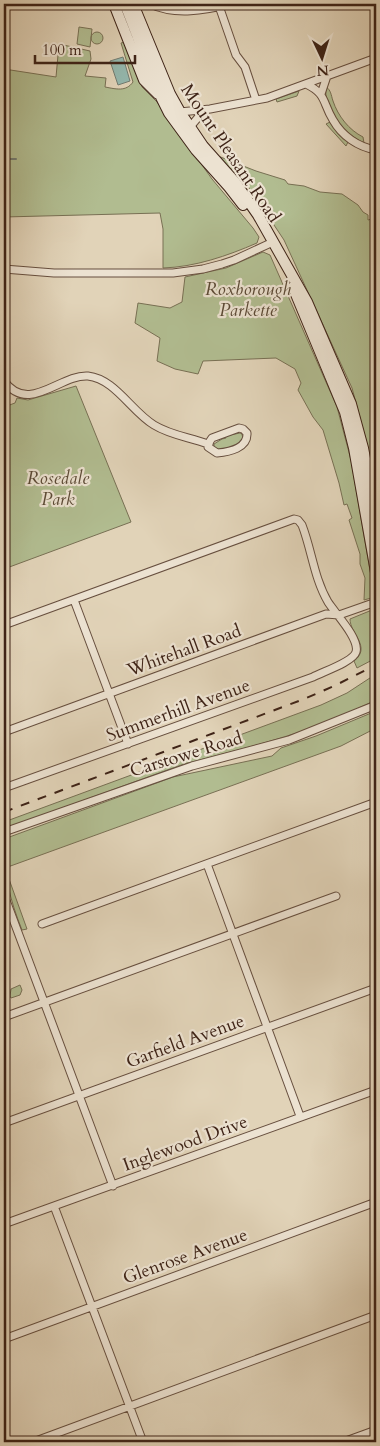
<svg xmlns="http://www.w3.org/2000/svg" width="380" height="1446" font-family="Cardo,serif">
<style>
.green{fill:#b1bc90;stroke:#787054}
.water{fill:#94b8ae;stroke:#727c72}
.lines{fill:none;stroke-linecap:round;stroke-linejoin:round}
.stream{stroke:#727c72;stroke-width:2}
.minor-casing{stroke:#674f3f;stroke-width:9}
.secondary-casing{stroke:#3e2317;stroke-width:12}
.minor{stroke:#ece2d1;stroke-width:7}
.secondary{stroke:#ece2d1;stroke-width:10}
.rail{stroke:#3e2317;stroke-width:2;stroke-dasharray:9 9;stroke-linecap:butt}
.labels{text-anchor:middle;stroke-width:4.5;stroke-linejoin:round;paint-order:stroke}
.street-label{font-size:18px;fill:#3e2317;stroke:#ece2d1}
.park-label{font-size:18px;font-style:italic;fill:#5b4935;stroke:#ece2d1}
</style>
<rect width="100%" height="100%" fill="#e1d3b8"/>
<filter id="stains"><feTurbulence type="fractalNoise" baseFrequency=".004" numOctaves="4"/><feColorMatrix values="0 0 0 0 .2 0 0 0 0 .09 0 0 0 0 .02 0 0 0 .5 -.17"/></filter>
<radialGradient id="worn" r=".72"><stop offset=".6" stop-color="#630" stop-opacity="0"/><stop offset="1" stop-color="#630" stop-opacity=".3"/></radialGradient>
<path class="green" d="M79 27 92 29 90 47 77 44Z
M91 38a6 6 0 1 1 12 0a6 6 0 1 1-12 0Z
M125 42 142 87 157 102 212 179 253 228 259 237 257 243C227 256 195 267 163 268V229L160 213 4 217V69L56 77 59 44 90 51 91 59 85 76 106 78 105 87C116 89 126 92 133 82L121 43Z
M326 87C331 90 331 95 333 101 338 116 349 130 363 137L364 143C344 134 323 110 326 87Z
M299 91 297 96 277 102 276 99Z
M330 122 348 142 346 146 326 124Z
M218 156 256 171 285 180 288 184 304 186 320 192 342 194 358 205 363 212 368 215V220L375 218 376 221V487L371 459 352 388 284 240 250 189Z
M263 252 270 255 337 407 351 460 374 594 371 598 364 600 365 578 360 564V554L349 520 352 518 347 504 344 505 339 483 323 430 313 417 298 390 301 383 295 369 276 358 203 361 198 374 175 369 157 361 160 338 135 323 138 303 170 308 182 302 185 277 226 268Z
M76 386 131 522 4 569V407L15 403 17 398 28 400Z
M240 433 242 434 243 439C236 447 226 449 216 450L214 447V444L222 439 226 438 225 436Z
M372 610H376V658L357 668 354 661C372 647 350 634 350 619Z
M376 674V700L335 719 297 733 257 745 184 764 4 829V822L321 705 347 693Z
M376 711V728L341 746 5 868 27 929 22 930C10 900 3 873 4 839L173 777 272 756 281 748 316 736Z
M20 985 22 990 20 995 11 998 10 996 11 989Z"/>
<path class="water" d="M123 57 130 81 118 85 110 61Z"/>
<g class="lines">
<path class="stream" d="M4 159H16"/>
<g class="minor-casing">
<path id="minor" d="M150 4C176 16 205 10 231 4
M219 6 236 55 245 67 256 100
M306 84C327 94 322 102 333 120 342 136 358 147 376 150
M321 94 327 76
M180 112 210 109 267 98 376 58
M190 127 201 114 207 110
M4 269 54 273H173L203 269 222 264 234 260 273 242
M4 381C29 415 60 374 88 376 115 379 131 411 154 425 172 436 190 437 208 444
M239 428 243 429 247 433C248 448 229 452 217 453L208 447 210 441 212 438Z
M74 600 128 744
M4 625 294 519 298 520 302 525C312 551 314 578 328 602 335 613 360 639 356 652 353 662 322 672 313 677L4 788
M4 732 326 614 339 615 376 602
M4 832 192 766 289 740 376 705
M207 864 300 1116
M4 895 113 1186
M42 924 376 802
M4 1017 336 896
M4 1123 376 988
M54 1206 143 1442
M4 1224 376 1090
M4 1339 376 1202
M33 1442 376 1315
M343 1442 376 1430"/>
</g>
<g class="secondary-casing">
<path id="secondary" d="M114 4 144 80 158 94
M125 4 161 97 169 113 196 150 229 187 243 205
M133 4 170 94 180 112 203 146 235 182 258 215 307 302 351 404 363 448 376 517
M293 287 345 412 354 448 376 572"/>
</g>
<use href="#minor" class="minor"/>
<use href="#secondary" class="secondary"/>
<path class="rail" d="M4 812 304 699 334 686 376 665"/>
</g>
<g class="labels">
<g class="street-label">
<text transform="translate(231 153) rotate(56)" y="6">Mount Pleasant Road</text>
<text transform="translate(184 650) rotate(-20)" y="6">Whitehall Road</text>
<text transform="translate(178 710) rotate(-20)" y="6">Summerhill Avenue</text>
<text transform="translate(186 754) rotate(-17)" y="6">Carstowe Road</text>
<text transform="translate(185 1041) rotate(-20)" y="6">Garfield Avenue</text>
<text transform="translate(185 1143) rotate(-20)" y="6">Inglewood Drive</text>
<text transform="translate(185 1256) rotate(-20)" y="6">Glenrose Avenue</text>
</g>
<g class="park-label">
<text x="248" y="295">Roxborough<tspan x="248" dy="21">Parkette</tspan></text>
<text x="58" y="484">Rosedale<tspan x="58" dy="21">Park</tspan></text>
</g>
</g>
<rect width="380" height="1446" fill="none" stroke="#e1d3b8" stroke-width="20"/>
<rect x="5" y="5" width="370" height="1436" fill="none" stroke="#3e2317" stroke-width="2.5"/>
<rect x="10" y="10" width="360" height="1426" fill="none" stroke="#3e2317"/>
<g transform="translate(322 58) rotate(176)" stroke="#ece2d1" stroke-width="4" paint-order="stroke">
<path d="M0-4L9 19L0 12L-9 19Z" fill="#3e2317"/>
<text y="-8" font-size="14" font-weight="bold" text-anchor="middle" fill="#3e2317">N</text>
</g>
<path d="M35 55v8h100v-8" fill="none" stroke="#3e2317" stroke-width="2.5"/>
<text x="42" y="55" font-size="15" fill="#3e2317" stroke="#ece2d1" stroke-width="4" paint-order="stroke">100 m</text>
<rect width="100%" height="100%" filter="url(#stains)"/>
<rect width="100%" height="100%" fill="url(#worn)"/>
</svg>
